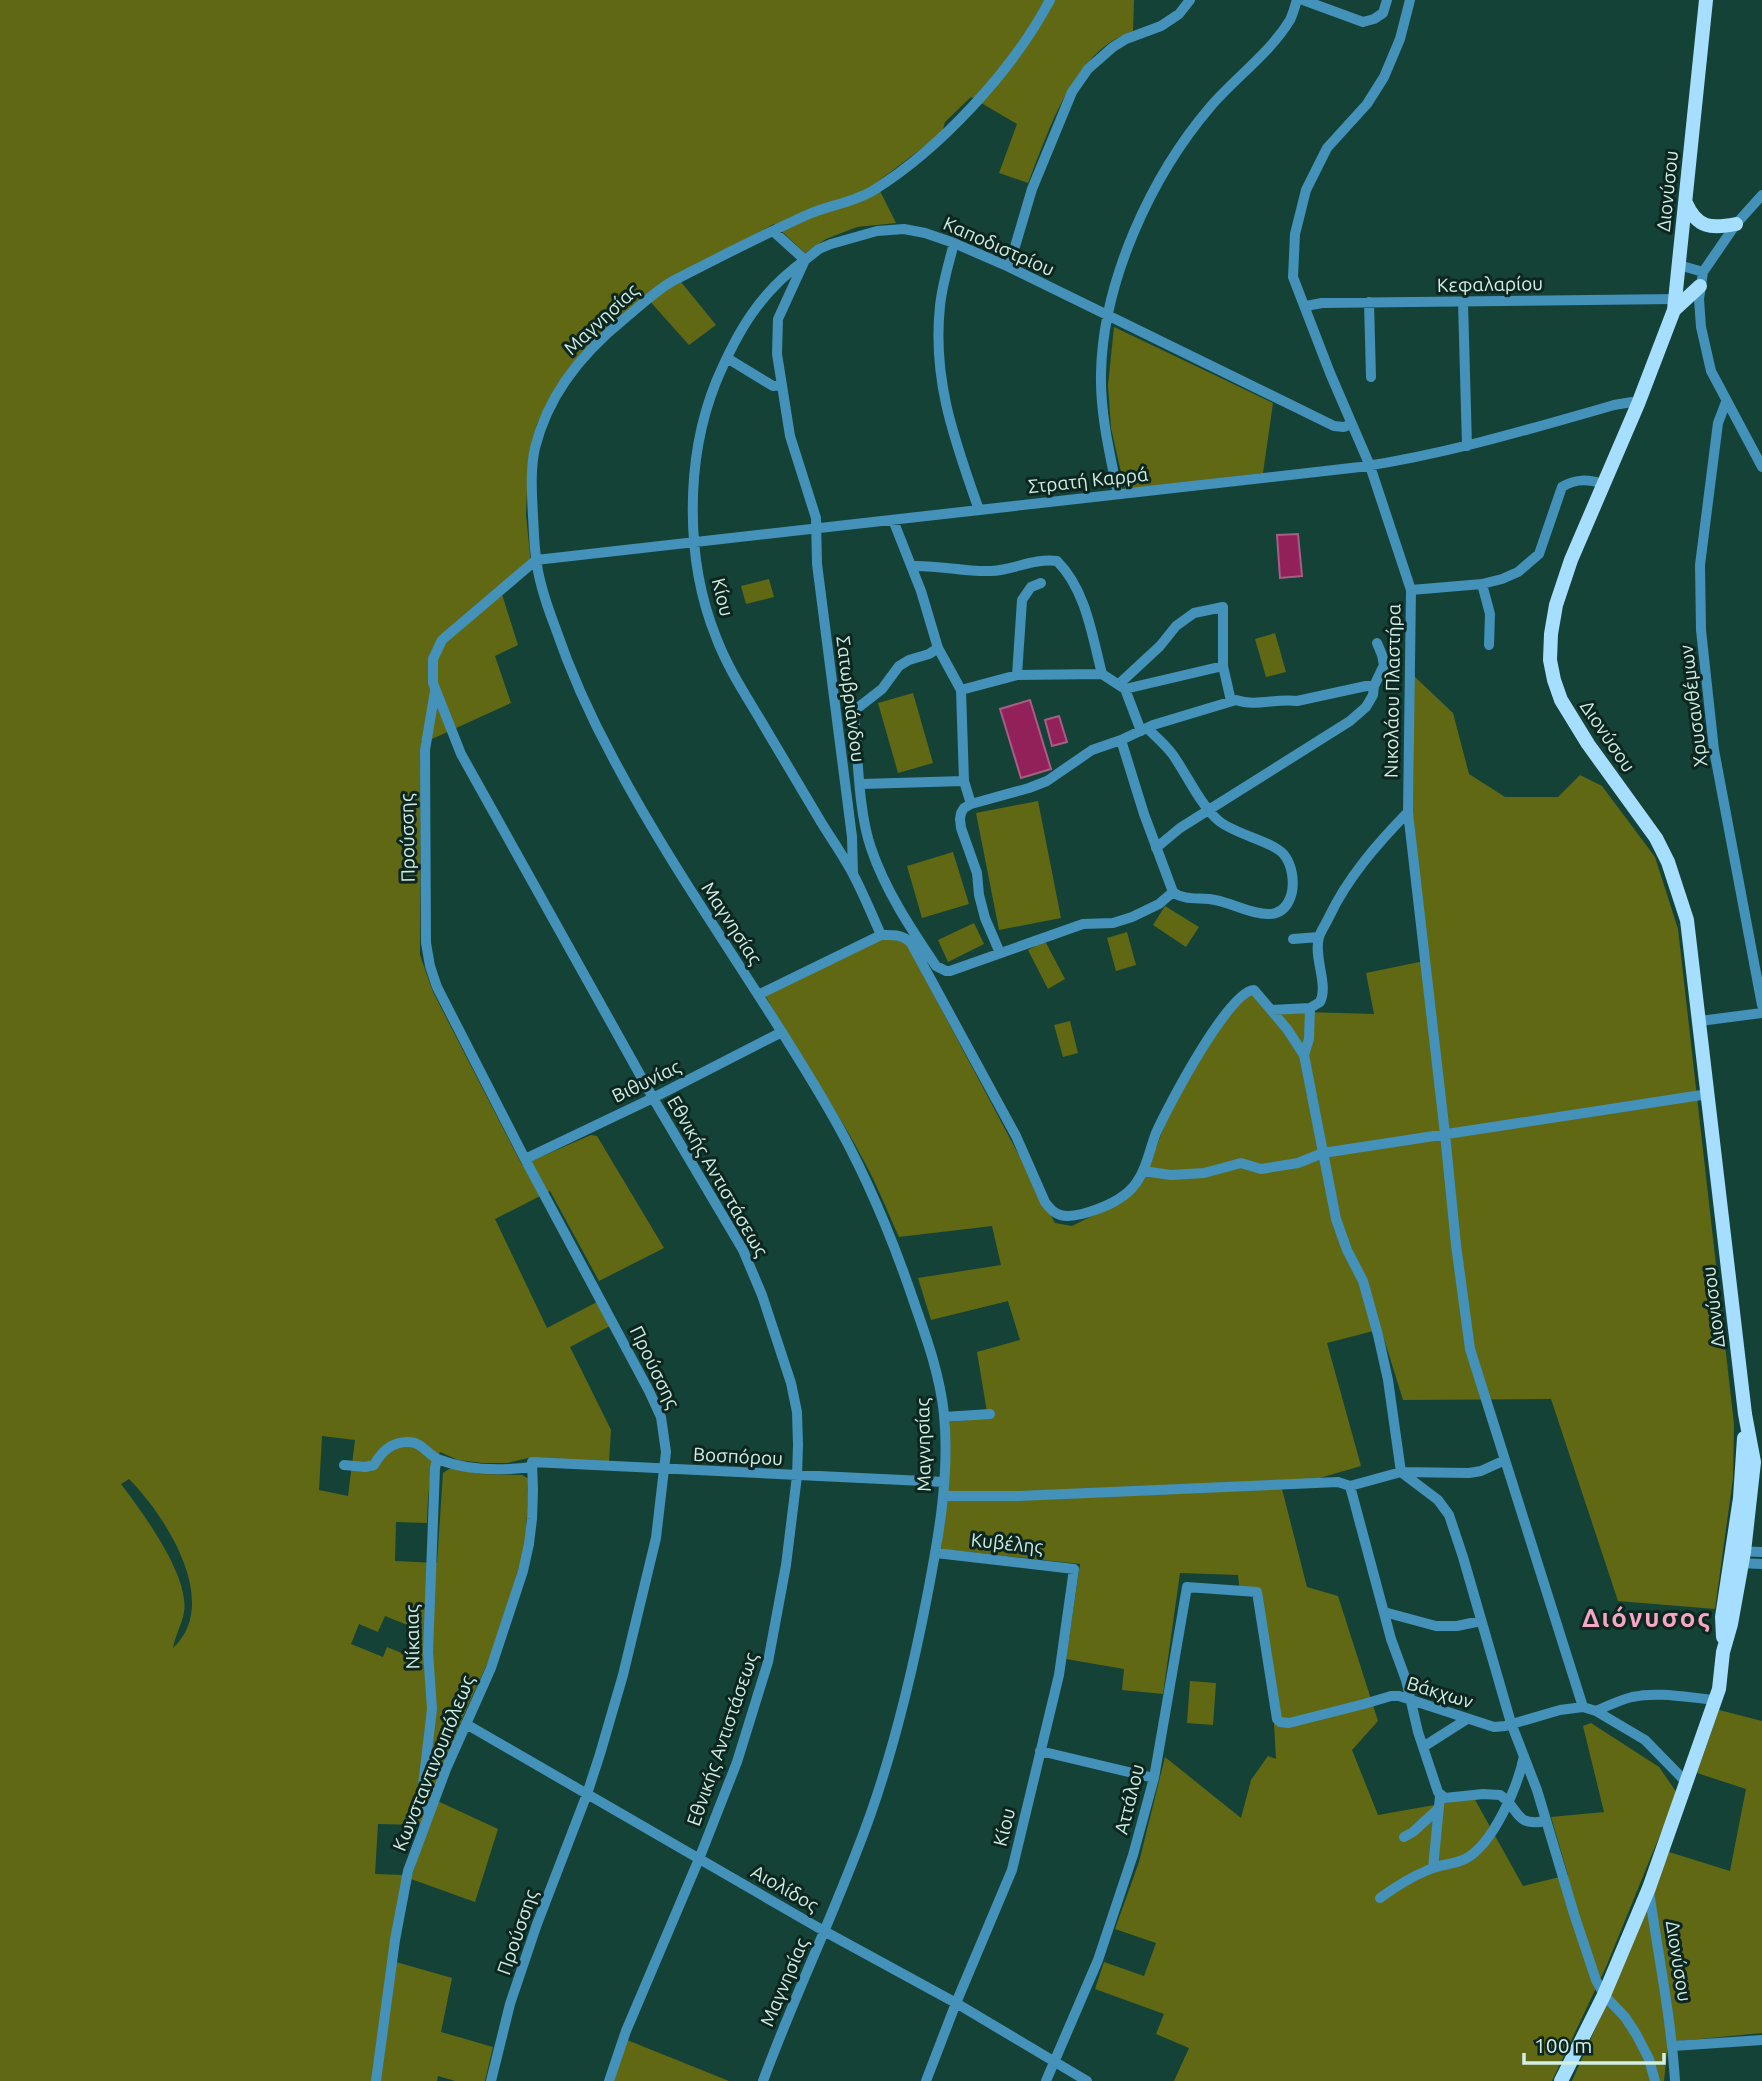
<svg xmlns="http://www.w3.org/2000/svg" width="1762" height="2081" font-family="Ubuntu,sans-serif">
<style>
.green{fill:#616814;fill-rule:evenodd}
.water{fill:#92215a;stroke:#a55f84;stroke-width:2}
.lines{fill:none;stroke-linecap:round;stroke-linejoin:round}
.minor{stroke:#4491b9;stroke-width:10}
.major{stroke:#a6deff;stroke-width:14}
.labels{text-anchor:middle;stroke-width:6;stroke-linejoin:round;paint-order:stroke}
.street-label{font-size:19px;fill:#d1efe5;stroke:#0d261f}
.district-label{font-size:26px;font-weight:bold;letter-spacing:2px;fill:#f5a6c5;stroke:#0d261f}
</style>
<rect width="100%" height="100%" fill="#144237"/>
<path class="green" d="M0 0H1134L1133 31C1125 35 1116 38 1109 43 1065 75 1047 136 1028 183L999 173 1017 124 971 97 945 122 942 133 876 183 896 223 857 227 826 239 805 253 774 224 677 277 716 325 689 345 647 298 554 390 536 426 528 463 526 515 531 564 500 588 518 645 495 656 511 703 432 739 421 741 420 955 433 992 522 1165 591 1135 597 1136 664 1248 599 1281 550 1191 495 1219 547 1328 597 1302 610 1326 570 1347 611 1430 609 1462 528 1458 507 1463H483L458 1460 440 1452C428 1474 428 1498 427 1523L396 1522 395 1561 437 1563 443 1473 449 1469 457 1468 480 1474 522 1475 529 1479 525 1548 492 1653 463 1717 431 1798 498 1829 475 1902 411 1879 426 1829 419 1825 378 1824 375 1874 403 1875 396 1962 452 1978 441 2032 493 2047 485 2081H455L438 2076 437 2081H0ZM322 1436 355 1440 348 1496 319 1490ZM129 1479C165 1515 222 1603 173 1648 175 1636 182 1624 184 1612 190 1576 142 1512 121 1484ZM385 1616 415 1628 404 1654 387 1647 383 1657 351 1644 359 1624 378 1632Z
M1114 327 1273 403 1263 473 1125 490 1111 428 1108 385Z
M769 579 774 597 746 604 741 586Z
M1275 633 1286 672 1266 677 1255 639Z
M1414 676 1453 713 1469 774 1505 797H1558L1580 775 1602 786 1655 857 1678 929 1734 1424 1733 1478 1715 1609 1618 1601 1551 1399 1403 1400 1381 1329 1327 1343 1361 1466 1282 1489 1307 1587 1338 1596 1378 1721 1352 1750 1378 1815 1474 1798 1523 1886 1568 1875 1551 1817 1604 1812 1583 1726 1591 1723 1659 1767 1677 1793 1606 1967 1552 2081H1174L1189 2048 1156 2034 1164 2014 1095 1989 1104 1962 1144 1976 1156 1943 1115 1929 1139 1862 1165 1757 1241 1818 1251 1780 1268 1756 1276 1759 1273 1707 1256 1594 1240 1593 1238 1575 1180 1573 1163 1694 1122 1690 1124 1669 1066 1659 1080 1564 941 1549 948 1468 950 1422 988 1418 977 1352 1020 1340 1008 1301 931 1320 918 1278 1001 1265 992 1226 899 1237C888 1213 878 1187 865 1163 835 1106 797 1052 765 995L875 941 891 938 904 939 1055 1223 1072 1226 1128 1198 1144 1180 1171 1108 1199 1057 1241 998 1252 992 1269 1011 1374 1014 1366 973 1429 960 1413 815Z
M913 693 933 763 898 773 878 703Z
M1038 801 1061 918 999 930 976 813Z
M953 852 969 904 922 918 907 866Z
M1165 906 1199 927 1186 947 1153 925Z
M974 923 984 944 948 962 938 940Z
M1127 932 1136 965 1116 971 1107 938Z
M1045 941 1065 979 1048 989 1028 950Z
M1070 1021 1078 1053 1063 1057 1054 1025Z
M1190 1681 1216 1683 1213 1725 1187 1723Z
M1719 1710 1762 1721V2033L1668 2042 1664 2081H1572L1613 1989 1669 1852 1730 1871 1746 1789 1697 1773Z
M627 2040 729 2081H613Z"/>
<path class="water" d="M1298 534 1302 576 1280 578 1277 535Z
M1030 700 1051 769 1021 778 1000 709Z
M1059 716 1067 742 1052 746 1045 720Z"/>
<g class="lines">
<path class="minor" d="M1303 0 1363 22 1374 19 1383 13 1387 0
M1410 0 1400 39 1384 77 1367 104 1327 148 1306 190 1295 234 1293 277 1330 373 1370 466 1411 590 1408 812 1445 1134 1456 1245 1470 1349 1583 1707
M1762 195 1736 224 1703 272 1699 299 1701 327 1711 371 1762 467
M773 231 805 260C760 292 737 332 716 382 685 459 685 560 716 637 728 669 747 697 764 726 783 758 802 790 821 822 832 840 845 858 854 876 864 895 872 915 881 935
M954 243C949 263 942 285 940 306 932 381 955 441 979 510
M1679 265 1703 272
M1009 267 1032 189 1072 92 1088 69 1113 47 1126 39 1161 26 1179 14 1190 0
M1369 302 1371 377
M1463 302 1467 446
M1306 306 1322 303 1676 299
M727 358 773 386 781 385
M1726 402 1718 423 1700 565 1701 630 1714 750 1762 1005
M1118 494C1110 455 1100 414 1101 373 1103 281 1151 176 1211 106 1236 77 1270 53 1290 20 1293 14 1295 6 1297 0
M893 520 921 591 938 648 961 690 964 781 971 804
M536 560 442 640 433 659V683L461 754 653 1098 743 1250 762 1295 791 1383 797 1412 798 1445 797 1476 786 1565 768 1662 737 1762 699 1859 626 2031 609 2081
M536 560 1360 467C1447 454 1530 429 1614 405L1632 402 1638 404
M912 566C939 565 964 572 991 571 1014 570 1033 558 1057 561 1086 590 1092 635 1102 674
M1482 584 1490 614 1489 645
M1411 590 1482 584 1502 579 1518 572 1539 554 1562 487C1574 479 1589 479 1602 484
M938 648 929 654 909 660 899 666 882 689 855 710 854 714C858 754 858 811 871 848 885 890 911 929 936 966L946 971H950L1083 924 1113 923 1132 917 1159 904 1173 892
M1017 675 1022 600 1031 587 1041 583
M1119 684 1160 646 1176 626 1194 613 1223 607V666L1231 701
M1125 689 1223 666
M961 690 1017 675 1102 674 1125 689 1141 731
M435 691 425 750 426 943 430 966 437 987 525 1159 649 1391 661 1417 666 1452 656 1538 623 1675 600 1754 587 1794 537 1924 510 2004 491 2081
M1121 740 1144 814 1173 892C1184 901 1201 897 1215 900 1240 904 1282 934 1292 892 1294 880 1292 866 1285 856 1276 842 1236 835 1219 821 1201 806 1187 775 1173 755 1166 745 1156 737 1147 728
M861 784 964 781
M1156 848 1180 828 1350 721 1366 707 1373 695 1374 686 1384 665 1382 655 1377 643
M853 874 852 837 817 564 816 518 790 436 777 354 778 319 805 260 819 249 831 244 877 231 904 229 925 233 954 243 1009 267 1334 426 1344 427 1351 424
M1293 939 1319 937
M1000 953 985 918 979 895 977 873 961 828 960 819 961 813 964 808 971 804 1029 788 1047 781 1092 750 1121 740 1153 725 1236 700C1256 707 1276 698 1297 701L1366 686H1374
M758 995 881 935C893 935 902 934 911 943L1016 1136 1045 1202C1055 1217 1065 1218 1082 1214 1100 1209 1120 1202 1133 1187 1146 1172 1149 1151 1156 1133 1167 1108 1229 990 1254 990L1271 1010 1310 1008 1320 1002C1329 985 1313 957 1319 937 1321 930 1326 924 1329 917 1348 877 1377 844 1408 812
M1310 1008 1309 1039 1304 1055 1336 1219 1347 1250 1363 1281 1378 1335 1388 1380 1401 1472 1438 1500 1449 1515 1463 1557 1511 1723 1537 1790 1574 1914 1596 1980 1604 1995 1625 2017 1636 2034 1649 2059 1655 2081
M1271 1010 1287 1029 1304 1055
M1700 1021 1762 1013
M525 1159 653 1098 782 1032
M1143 1171 1171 1175 1204 1173 1241 1163 1261 1169 1298 1163 1323 1153 1708 1094
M944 1417 990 1414
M344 1465 365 1467 374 1465C381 1452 392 1442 408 1442 423 1442 427 1455 440 1460 469 1471 501 1471 532 1467
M1350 1486 1391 1639 1406 1680 1418 1732 1438 1792 1445 1798 1483 1794 1500 1795C1521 1809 1513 1827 1546 1821
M943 1496H1019L1338 1482 1350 1486 1401 1472 1469 1473 1481 1471 1505 1460
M1737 1551 1762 1552
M1737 1563 1762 1564
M1384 1612 1436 1626H1457L1481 1621
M1596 1711C1607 1706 1620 1700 1632 1697 1659 1691 1689 1698 1716 1700
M466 1724 824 1931 956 2003 1087 2081
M1423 1747 1467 1719
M1040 1751 1154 1778
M429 1812 424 1808 422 1794 432 1709 428 1652 435 1468 437 1460
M1404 1837 1413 1832 1438 1809
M1433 1868 1440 1796
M1649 1891C1658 1954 1671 2017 1675 2081
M1380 1898C1395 1887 1411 1877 1428 1870 1440 1864 1453 1865 1465 1859 1493 1845 1518 1786 1524 1756
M1673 2046 1762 2040
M376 2081 395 1940 408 1871 446 1769 491 1668 523 1571 529 1544 532 1519 533 1490 532 1462 944 1482
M763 2081C796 1991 839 1904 871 1813 895 1744 912 1673 926 1602 938 1541 950 1476 944 1414 940 1377 928 1342 916 1308 893 1239 865 1171 828 1108 760 990 678 881 614 760 590 716 570 671 554 624 546 603 538 579 536 557 534 544 534 530 533 517 532 494 530 470 535 448 548 394 582 353 624 319 639 307 653 293 671 282 716 259 762 235 809 214 830 205 855 202 874 190 941 148 1013 70 1050 0
M926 2081 956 2003 1012 1870 1059 1675 1074 1569 936 1553
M1046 2081 1098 1960 1133 1855 1154 1778 1187 1587 1257 1592 1277 1719 1280 1722 1289 1723 1364 1704 1391 1696H1399L1494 1727 1505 1726 1560 1710 1583 1707 1596 1711 1645 1740 1686 1782"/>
<path class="major" d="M1686 203C1697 228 1711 229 1736 224
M1674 310 1700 286
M1723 1637 1722 1617 1740 1498 1744 1438
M1561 2081 1604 1995 1649 1888 1719 1689 1723 1652 1731 1624 1744 1552 1754 1462 1745 1414 1687 920 1668 862 1656 838 1588 744 1561 700 1554 680 1550 660 1551 634 1556 605 1571 560 1638 404 1674 310 1706 0"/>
</g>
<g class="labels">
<g class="street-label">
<text transform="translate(1667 191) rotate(-84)" y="7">Διονύσου</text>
<text transform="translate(999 246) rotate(24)" y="7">Καποδιστρίου</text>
<text transform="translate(1490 284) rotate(-1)" y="7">Κεφαλαρίου</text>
<text transform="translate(601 319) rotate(-43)" y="7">Μαγνησίας</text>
<text transform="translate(1088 480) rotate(-6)" y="7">Στρατή Καρρά</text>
<text transform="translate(723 597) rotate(76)" y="7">Κίου</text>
<text transform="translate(1392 691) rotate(-89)" y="7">Νικολάου Πλαστήρα</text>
<text transform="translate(851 699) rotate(83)" y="7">Σατωβριάνδου</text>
<text transform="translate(1693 706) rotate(-97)" y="7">Χρυσανθέμων</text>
<text transform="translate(1608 736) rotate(56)" y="7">Διονύσου</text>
<text transform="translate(407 838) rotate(-91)" y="7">Προύσσης</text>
<text transform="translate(732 923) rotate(57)" y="7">Μαγνησίας</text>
<text transform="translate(646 1081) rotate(-26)" y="7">Βιθυνίας</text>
<text transform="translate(718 1176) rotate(60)" y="7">Εθνικής Αντιστάσεως</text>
<text transform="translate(1713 1307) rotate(-97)" y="7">Διονύσου</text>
<text transform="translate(655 1367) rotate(64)" y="7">Προύσσης</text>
<text transform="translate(923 1445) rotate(-91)" y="7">Μαγνησίας</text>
<text transform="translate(738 1456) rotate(3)" y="7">Βοσπόρου</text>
<text transform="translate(1007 1543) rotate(6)" y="7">Κυβέλης</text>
<text transform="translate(412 1637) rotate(-91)" y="7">Νίκαιας</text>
<text transform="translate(1440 1692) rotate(17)" y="7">Βάκχων</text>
<text transform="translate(722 1739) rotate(-71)" y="7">Εθνικής Αντιστάσεως</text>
<text transform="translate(433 1763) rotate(-68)" y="7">Κωνσταντινουπόλεως</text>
<text transform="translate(1129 1799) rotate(-76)" y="7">Αττάλου</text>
<text transform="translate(1004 1827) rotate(-76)" y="7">Κίου</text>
<text transform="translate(785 1888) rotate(30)" y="7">Αιολίδος</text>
<text transform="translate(517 1932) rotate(-71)" y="7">Προύσσης</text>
<text transform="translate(1679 1961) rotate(81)" y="7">Διονύσου</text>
<text transform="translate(784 1982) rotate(-67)" y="7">Μαγνησίας</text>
</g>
<g class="district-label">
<text x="1647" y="1627">Διόνυσος</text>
</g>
</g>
<path d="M1524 2053v10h140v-10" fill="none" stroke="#d1efe5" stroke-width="3.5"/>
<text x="1534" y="2053" font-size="21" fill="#d1efe5" stroke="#0d261f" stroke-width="5" paint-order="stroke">100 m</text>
</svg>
